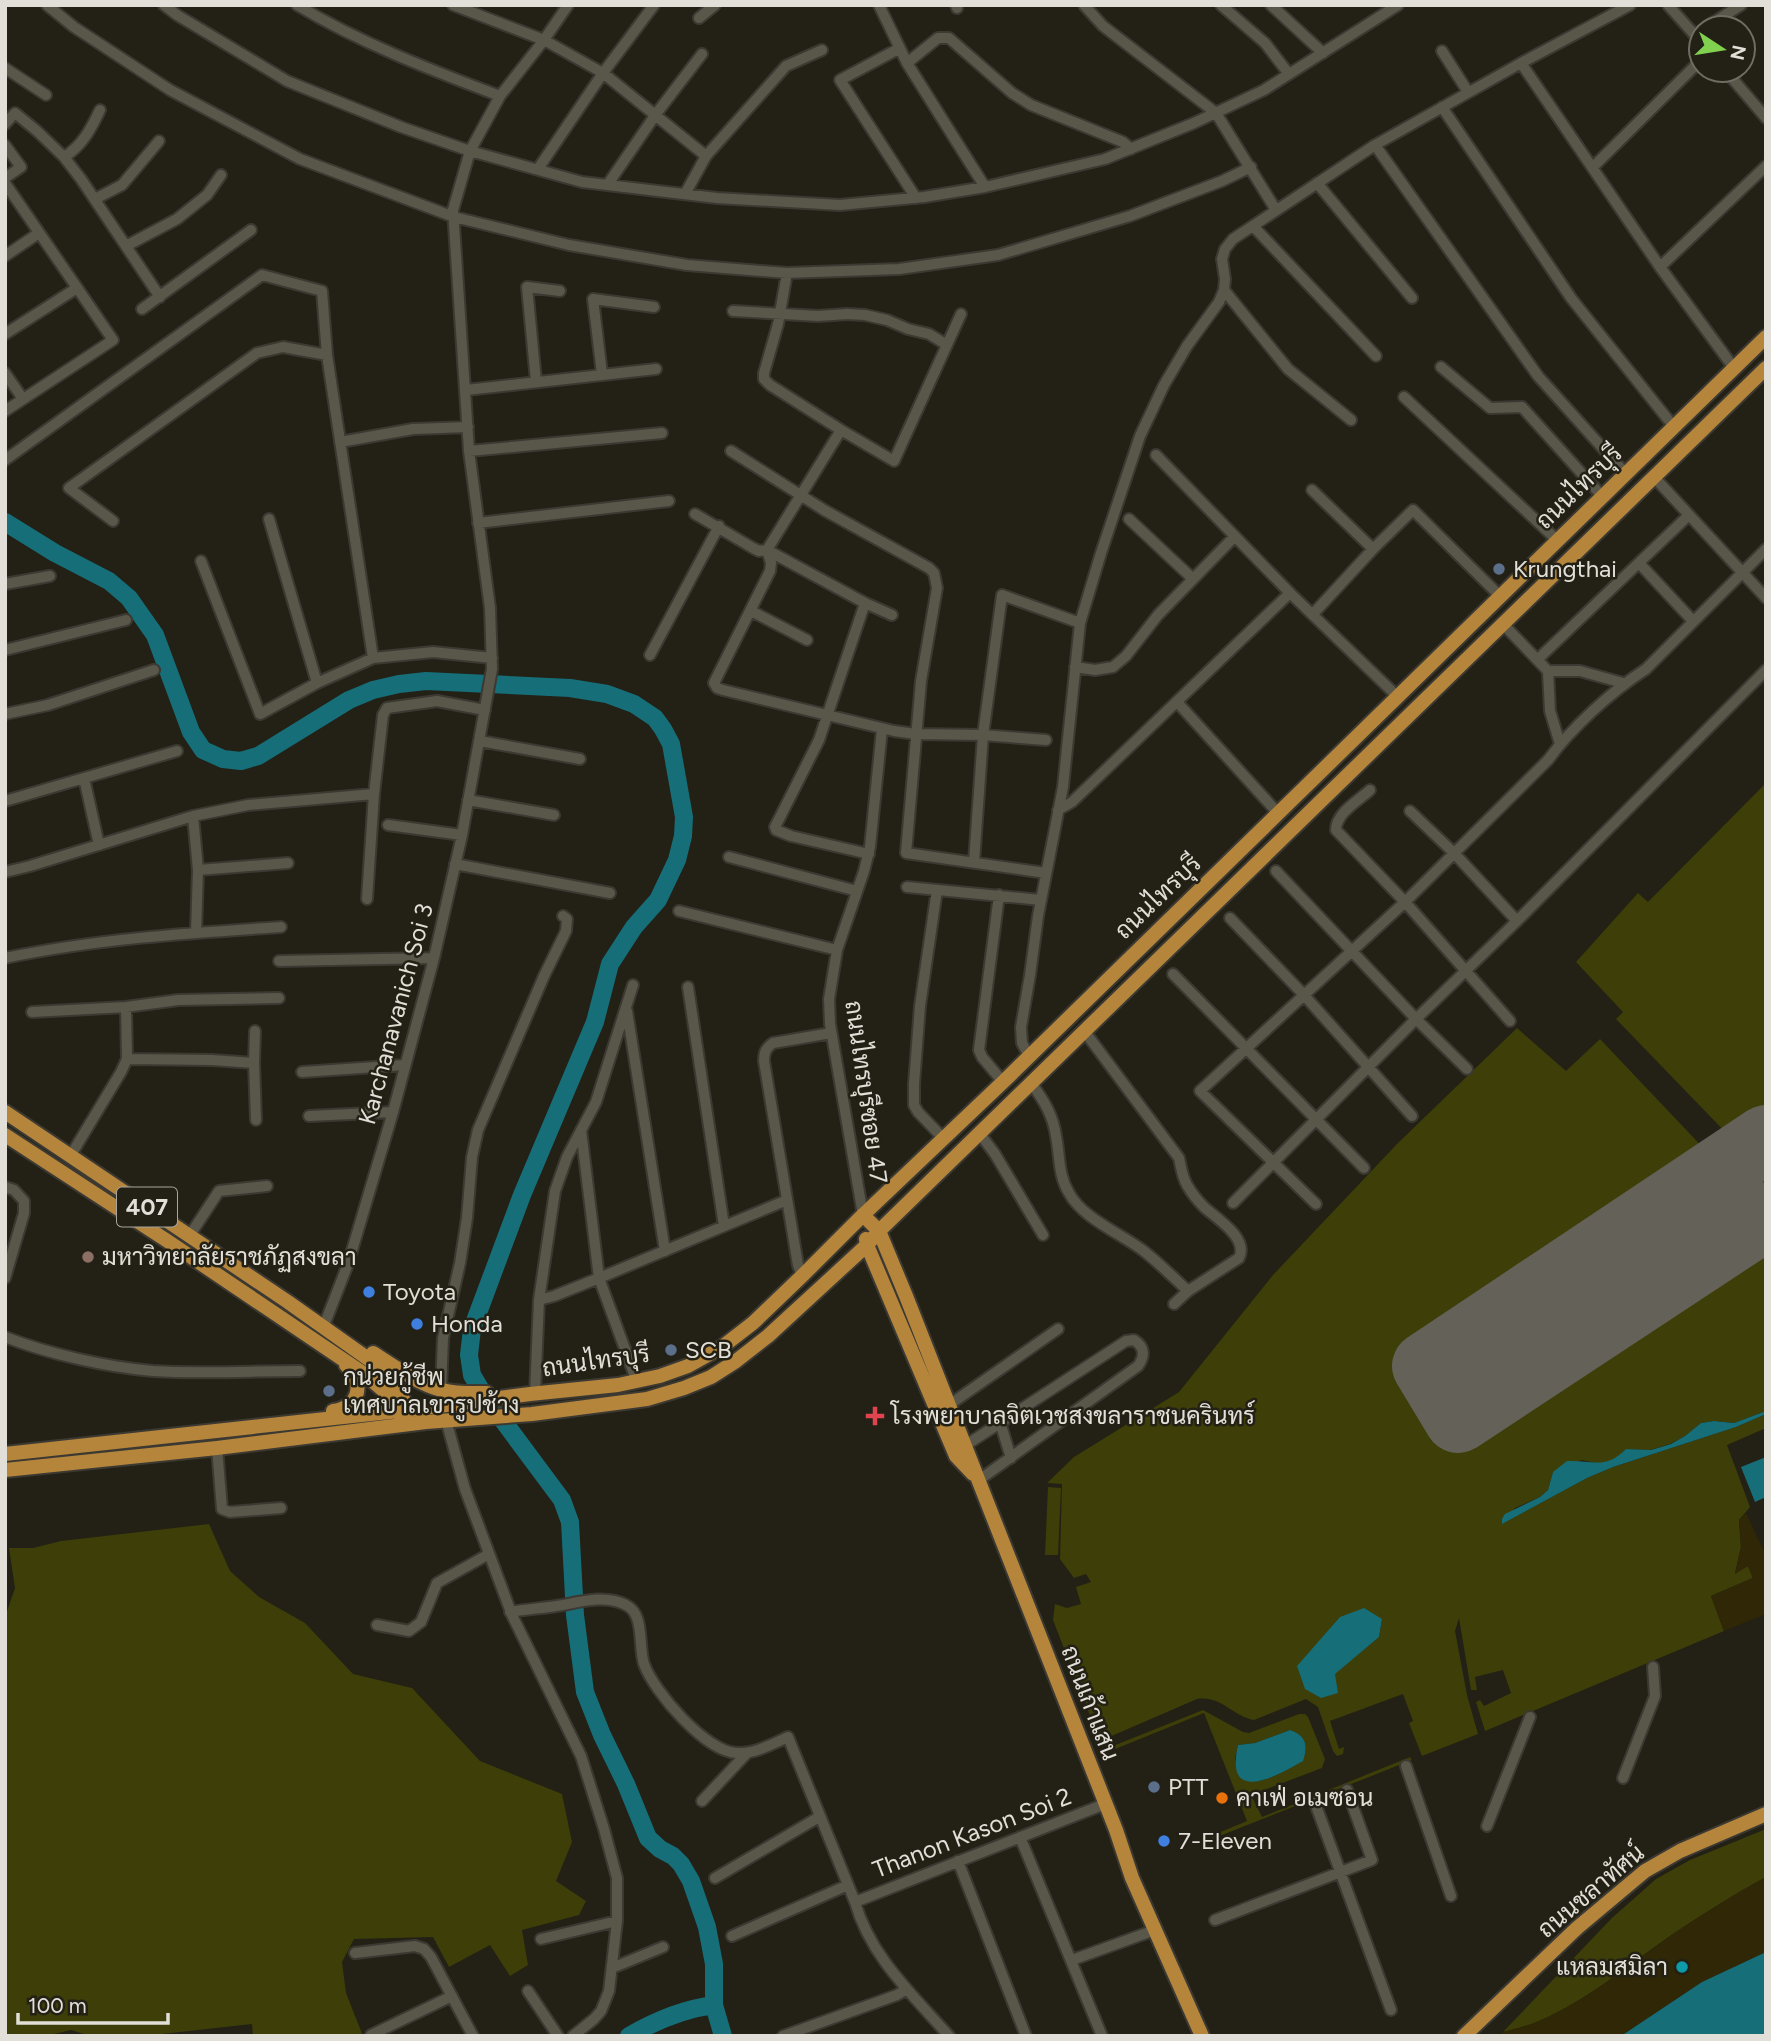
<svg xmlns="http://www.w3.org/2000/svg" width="1771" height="2041" font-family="Figtree,Sarabun,sans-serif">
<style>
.green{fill:#3d3e08;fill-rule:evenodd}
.sand{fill:#2f2705}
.water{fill:#166e79}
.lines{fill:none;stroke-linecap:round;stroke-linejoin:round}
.river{stroke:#166e79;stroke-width:18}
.runway{stroke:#646158;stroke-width:68}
.minor-casing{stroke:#3b3932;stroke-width:14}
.major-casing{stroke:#3b3932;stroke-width:18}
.minor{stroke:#59564a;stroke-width:10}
.major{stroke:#b5853b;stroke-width:14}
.service-dot{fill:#5c6f8a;stroke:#232015;stroke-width:2.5}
.education-dot{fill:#8d6e63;stroke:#232015;stroke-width:2.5}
.shop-dot{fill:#3f7fe0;stroke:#232015;stroke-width:2.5}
.health-dot{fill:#e0444e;stroke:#232015;stroke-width:2.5}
.food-dot{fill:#e8710a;stroke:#232015;stroke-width:2.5}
.culture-dot{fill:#0f9aa8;stroke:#232015;stroke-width:2.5}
.labels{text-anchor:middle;stroke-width:5;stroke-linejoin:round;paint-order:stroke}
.shield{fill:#232015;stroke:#a8a69e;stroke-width:2}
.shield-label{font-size:23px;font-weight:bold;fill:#e1dfd8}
.street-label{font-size:24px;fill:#e1dfd8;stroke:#232015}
.poi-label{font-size:24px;fill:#e1dfd8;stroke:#232015;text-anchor:start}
</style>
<rect width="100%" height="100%" fill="#232015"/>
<path class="green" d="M1766 783V1126L1743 1141 1733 1140 1616 1019 1623 1012 1576 962 1638 893 1648 902Z
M1517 1028 1566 1071 1600 1039 1710 1155 1712 1162 1416 1362 1456 1428 1766 1224V1411L1734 1423 1714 1421 1701 1423 1685 1436 1670 1444 1650 1450 1626 1449 1615 1460 1600 1464 1582 1460 1553 1472 1548 1490 1540 1497 1515 1508 1503 1523 1587 1478 1613 1467 1736 1427 1766 1414V1428L1727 1445 1750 1507 1739 1520 1741 1547 1735 1573 1748 1566 1753 1578 1711 1596 1724 1631 1485 1731 1476 1702 1480 1700 1484 1706 1511 1693 1503 1670 1475 1677 1477 1690H1471L1459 1618 1455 1631 1467 1695 1478 1734 1422 1756 1409 1723 1413 1721 1403 1694 1330 1721 1339 1749 1344 1747 1343 1754 1337 1756 1333 1751 1318 1707 1306 1699 1254 1720C1232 1716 1221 1695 1197 1699L1100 1741 1053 1620 1055 1604 1067 1608 1081 1604 1076 1587 1091 1582 1086 1574 1074 1578 1060 1559 1062 1484 1047 1483 1074 1457 1179 1392 1273 1275 1397 1144ZM1382 1619 1379 1637 1334 1674Z
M1048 1487 1061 1488 1058 1555H1045Z
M209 1524 230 1571 259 1597 305 1623 353 1674 412 1688 480 1761 562 1794 572 1842 556 1881 586 1901 579 1915 522 1930 528 1965 510 1976 490 1945 449 1967 433 1937 354 1939 342 1962 346 1993 363 2036H253L252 2024 144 2036H90L71 2030 46 2036H5V1617L15 1588 9 1548H33L61 1541Z
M1203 1710 1243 1732 1249 1733 1299 1714H1305L1308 1717 1325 1759 1322 1768 1251 1795 1262 1817 1410 1757 1412 1760 1212 1839 1211 1836 1247 1821 1204 1713 1103 1754V1750ZM1290 1730C1311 1737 1310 1757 1292 1767 1282 1773 1271 1778 1260 1781L1238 1774 1235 1759 1238 1745 1255 1743Z
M1766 1829V1877C1733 1895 1701 1915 1670 1936 1627 1966 1588 2000 1539 2021 1528 2026 1515 2029 1503 2032L1612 1918 1656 1879 1690 1860Z"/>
<path class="sand" d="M1746 1513 1766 1556V1614L1724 1631 1711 1596 1753 1578 1748 1566 1735 1574 1741 1547 1739 1520Z
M1766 1877V1952L1702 1982 1621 2036H1500L1503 2032C1515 2029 1528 2026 1539 2021 1588 2000 1627 1966 1670 1936 1701 1915 1733 1895 1766 1877Z"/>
<path class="water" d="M1766 1411V1414L1736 1427 1613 1467 1587 1478 1502 1524V1519L1505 1514 1540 1497 1548 1490 1553 1472 1567 1461C1593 1460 1605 1470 1626 1449L1651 1450 1671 1444 1685 1436 1701 1423 1714 1421 1734 1423Z
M1766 1457V1497L1755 1502 1741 1467Z
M1364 1608 1382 1619 1379 1637 1335 1674 1338 1693 1321 1698 1305 1689 1297 1666 1340 1617Z
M1290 1730C1307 1736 1308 1746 1303 1761 1276 1777 1224 1805 1238 1745L1255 1743Z
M1766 1952V2036H1621L1702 1982Z"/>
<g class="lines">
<path class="river" d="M5 522 55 553 109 581 129 598 155 635 191 732 203 750 223 759 241 761 258 756 349 700 373 690 399 684 426 681 570 688 607 694 634 704 655 718 663 729 671 744 684 817 683 836 677 860 658 900 634 927 610 964 595 1022 522 1195 472 1329 469 1355 472 1375 484 1395 562 1500 570 1522 575 1615 585 1692 602 1735 626 1784 648 1838 660 1849 673 1856 681 1864 691 1881 707 1927 714 1964V2005L723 2036
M629 2036C655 2021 683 2009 714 2005"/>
<path class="runway" d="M1766 1139 1426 1366 1458 1419 1766 1216"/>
<g class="minor-casing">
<path id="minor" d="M47 5 74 27 170 90 300 159 454 217 569 245 687 265 787 273 899 269 998 255 1130 216 1222 181 1251 167
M164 5 177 15 287 81 401 127 470 151 582 182 717 198 840 205 924 197 985 187 1105 159 1194 123 1264 90 1398 5
M297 5C360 43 431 70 500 96
M453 5 544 40 603 73 706 156
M879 5 907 63 985 187
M956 5 957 8
M1084 5 1103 26 1216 113 1276 210
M1221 5 1265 43 1289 74
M1271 5 1323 53
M1668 5 1701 42
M699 18 715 5
M1705 28 1741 5
M900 48 840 80 916 198
M1442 51 1468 92
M907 63 938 38H949L1012 93 1031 105 1123 142 1131 149
M1521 63 1660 267 1734 368
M5 68 46 95
M1725 70 1766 118
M1442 107 1571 298 1674 427
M5 124 15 113 37 131 64 157 81 179 160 297
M5 145 21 167 5 178
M1375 145 1538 376 1625 473
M64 157C82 146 91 129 100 110
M1593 167 1701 60
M538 169 603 73 654 5
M5 183 113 340 5 411
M1317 183 1412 298
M608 184 656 114 702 54
M685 194 706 156 786 66 822 50
M95 199 122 185 159 141
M1253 226 1376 356
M126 246 177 219 207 195 221 175
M5 256 39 233
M1660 267 1766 166
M787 273 778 324 764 373V379L770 385 841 430 894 461 961 314
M1224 290 1288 369 1351 420
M142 309 251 230
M733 311 818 316 847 314 865 315 887 320 908 329 929 334 947 345
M5 334 77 288
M1441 367 1490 408 1522 407 1602 496
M5 373 23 399
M602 374 593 299 654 307
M536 381 527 287 560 291
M466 390 656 369
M1404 397 1557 540
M340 442 413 429 468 427
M469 451 662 433
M731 451 824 510 929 568 934 573 937 588 921 681 906 853 1046 873
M1156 455 1290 593 1397 696
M5 460 262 275 322 291 327 355 373 658
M1654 477 1766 598
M1312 490 1373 549
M695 514 753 548 759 551 767 550 841 430
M269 519 317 683
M1129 519 1192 578
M113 521 69 488 257 353 283 347 327 355
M478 523 669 501
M201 561 260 714 317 683 373 658 433 652 492 658
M1639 563 1693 621
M5 584 50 576
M865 603 819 740 775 827 776 830 791 836 869 854
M751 611 807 640
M1313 614 1373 549 1413 510 1500 596
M892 615 865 603 767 550 771 563 770 571 714 683 717 688 723 690 894 731 916 734 983 735 1046 740
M1503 624 1548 671 1550 711 1560 744
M5 650 126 620
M650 655 719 526
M1538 659 1689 515
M1075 667 1095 670 1113 667 1126 656 1158 615 1235 536
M1548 671H1580L1623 683
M1177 702 1277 812
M5 714 48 705 154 670
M480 741 580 759
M84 778 99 845
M1370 790C1358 801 1336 813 1336 830L1405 902 1510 1021
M468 800 554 815
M5 801 177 751
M1058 810 1072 802 1290 593
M1410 811 1454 853 1517 921
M193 816 198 870 196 933
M388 825 462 835
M729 857 857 891
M974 862 983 735 1002 595 1080 623
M455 864 610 893
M198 870 288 863
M1276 871 1416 1019 1467 1069
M5 872 30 866 193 816 248 805 374 794
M907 887 1041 900
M937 890 920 1006 914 1084V1105L918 1112 944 1139
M999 895 979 1050 982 1057 1003 1082
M367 899 374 794 383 715 387 708 437 701 485 710
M679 911 837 950
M1230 918 1304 995 1412 1116
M5 958C96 939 188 933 281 927
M279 961 434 958
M1173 974 1364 1168
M688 987 724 1226
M627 1011 665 1251
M32 1012 126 1007 178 1000 279 998
M1029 1056 1022 1043 1021 1027 1030 975 1038 916 1063 787 1080 623 1101 553 1140 436 1164 385 1187 346 1219 302 1224 290 1225 279 1222 259 1225 249 1233 239 1375 145 1521 63 1630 5
M127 1059 212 1060 254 1063 256 1120
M254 1063 255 1031
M302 1072 405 1065
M1032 1084C1044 1101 1053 1115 1056 1136 1060 1156 1058 1175 1069 1193 1083 1219 1122 1234 1145 1252 1160 1264 1174 1278 1188 1291L1239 1258C1249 1238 1216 1218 1204 1207 1198 1201 1191 1192 1187 1185 1182 1176 1181 1167 1179 1158L1085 1032
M309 1116 393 1112
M581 1130 599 1278 637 1382
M980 1134 995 1154 1043 1235
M71 1155 121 1072 127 1059 126 1007
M5 1187 14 1190 24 1201V1213L5 1278
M1233 1203 1416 1019 1517 921 1766 670
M1316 1204 1200 1091 1405 902 1548 760C1572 727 1612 691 1646 669L1766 549
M863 1215 830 1024 829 999 837 950 864 871 870 847 882 729
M190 1235 219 1191 267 1186
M802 1276 798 1265 764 1061C764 1052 766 1048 773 1043L831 1033
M539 1300 554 1296 599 1278 787 1200
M1174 1304 1188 1291
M325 1323 348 1264 393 1112 434 958 462 835 492 669 490 608 469 451 453 210 470 151 500 96 544 40 568 5
M5 1337C49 1354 106 1367 153 1371 201 1374 251 1371 300 1371
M441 1390 443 1338 460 1263 467 1218 472 1157 478 1130 544 976 566 931 567 919 563 916
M535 1393 539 1300 555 1191 567 1157 596 1102 633 985
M949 1405 1058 1329
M446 1420 465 1489 512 1615 581 1756 604 1829 617 1878V1921L609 1991 601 2011 594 2019 573 2036
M1000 1422 1011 1458
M966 1445 1126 1341 1134 1340C1145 1347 1145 1356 1138 1366L979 1480
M217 1448 222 1509 230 1512 281 1508
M510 1612C528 1609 546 1608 563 1605 583 1601 607 1595 626 1605 645 1614 638 1646 644 1664 654 1692 706 1752 737 1753 755 1754 772 1744 788 1737L855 1902C870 1956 912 1994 949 2036
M377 1625 409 1631 421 1622 437 1583 489 1554
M1406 1766 1451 1896
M1623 1778 1655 1696 1653 1667
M702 1801 747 1753
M1315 1803 1391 2010
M1487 1826 1530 1717
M1020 1837 1102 2036
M958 1861 1026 2036
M715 1878 819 1817
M855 1902 1105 1804
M1215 1920 1372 1860 1347 1790
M732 1936 848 1885
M541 1939 617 1921
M355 1953 415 1946 424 1949 431 1957 473 2036
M1072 1960 1155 1930
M612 1968 663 1947
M528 1991 558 2036
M371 2035 452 1996
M783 2036 897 1995 907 1989"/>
</g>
<g class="major-casing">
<path id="major" d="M5 1112 288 1302 374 1363 391 1378 399 1390 408 1410 407 1418
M5 1135 166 1240 363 1373 383 1390 401 1416
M863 1215 879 1231 906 1296 1116 1830 1132 1878 1202 2036
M866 1239 867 1245 956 1456 973 1474
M373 1353C395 1367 418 1384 442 1390 457 1394 472 1393 487 1393
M333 1411C360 1407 365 1383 346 1365
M5 1454 408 1410 530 1394 618 1385 660 1376 688 1366 722 1347 753 1323 802 1276 863 1215 1003 1082 1766 337
M5 1470 217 1448 426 1422 532 1414 647 1399 684 1388 711 1377 736 1361 768 1336 867 1245 879 1231 1766 368
M1464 2036 1577 1928 1645 1871 1680 1851 1766 1814"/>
</g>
<use href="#minor" class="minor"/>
<use href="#major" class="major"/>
</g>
<g class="service-dot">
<circle cx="1499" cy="569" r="7"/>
<circle cx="671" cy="1350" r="7"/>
<circle cx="329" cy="1391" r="7"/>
<circle cx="1154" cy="1787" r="7"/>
</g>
<circle class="education-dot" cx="88" cy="1257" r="7"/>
<g class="shop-dot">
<circle cx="369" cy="1292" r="7"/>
<circle cx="417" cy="1324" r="7"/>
<circle cx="1164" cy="1841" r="7"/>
</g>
<path class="health-dot" d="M871.5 1405.5h7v7h7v7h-7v7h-7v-7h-7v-7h7z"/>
<circle class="food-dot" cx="1222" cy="1798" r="7"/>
<circle class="culture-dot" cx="1682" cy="1967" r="7"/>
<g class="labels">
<rect class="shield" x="117" y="1187.5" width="60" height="39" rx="5"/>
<g class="shield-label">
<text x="147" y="1215">407</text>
</g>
<g class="street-label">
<text transform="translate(1579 487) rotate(-44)" y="8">ถนนไทรบุรี</text>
<text transform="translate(1158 897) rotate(-44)" y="8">ถนนไทรบุรี</text>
<text transform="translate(396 1014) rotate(-75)" y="8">Karchanavanich Soi 3</text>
<text transform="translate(866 1092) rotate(82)" y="8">ถนนไทรบุรีซอย 47</text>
<text transform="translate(596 1361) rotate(-8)" y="8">ถนนไทรบุรี</text>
<text transform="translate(1090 1703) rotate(69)" y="8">ถนนเก้าแสน</text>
<text transform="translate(972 1833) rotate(-21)" y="8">Thanon Kason Soi 2</text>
<text transform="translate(1591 1891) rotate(-40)" y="8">ถนนชลาทัศน์</text>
</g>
<g class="poi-label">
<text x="1513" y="577">Krungthai</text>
<text x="102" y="1265">มหาวิทยาลัยราชภัฏสงขลา</text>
<text x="383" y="1300">Toyota</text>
<text x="431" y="1332">Honda</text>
<text x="685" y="1358">SCB</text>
<text x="343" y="1385">กน่วยกู้ชีพ<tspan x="343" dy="28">เทศบาลเขารูปช้าง</tspan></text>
<text x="891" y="1424">โรงพยาบาลจิตเวชสงขลาราชนครินทร์</text>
<text x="1168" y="1795">PTT</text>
<text x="1236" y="1806">คาเฟ่ อเมซอน</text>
<text x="1178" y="1849">7-Eleven</text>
<text x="1668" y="1975" text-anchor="end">แหลมสมิลา</text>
</g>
</g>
<rect width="1771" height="2041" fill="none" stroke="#e1dfd8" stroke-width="14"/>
<g transform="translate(1722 49) rotate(102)"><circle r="33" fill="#232015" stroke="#6f6c63" stroke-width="2"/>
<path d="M0-5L12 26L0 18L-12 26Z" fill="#81d050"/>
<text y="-10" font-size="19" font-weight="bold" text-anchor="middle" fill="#e1dfd8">N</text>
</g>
<path d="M18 2013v10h150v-10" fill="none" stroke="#e1dfd8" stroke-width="3.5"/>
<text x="28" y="2013" font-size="21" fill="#e1dfd8" stroke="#232015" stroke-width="5" paint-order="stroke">100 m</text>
</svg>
